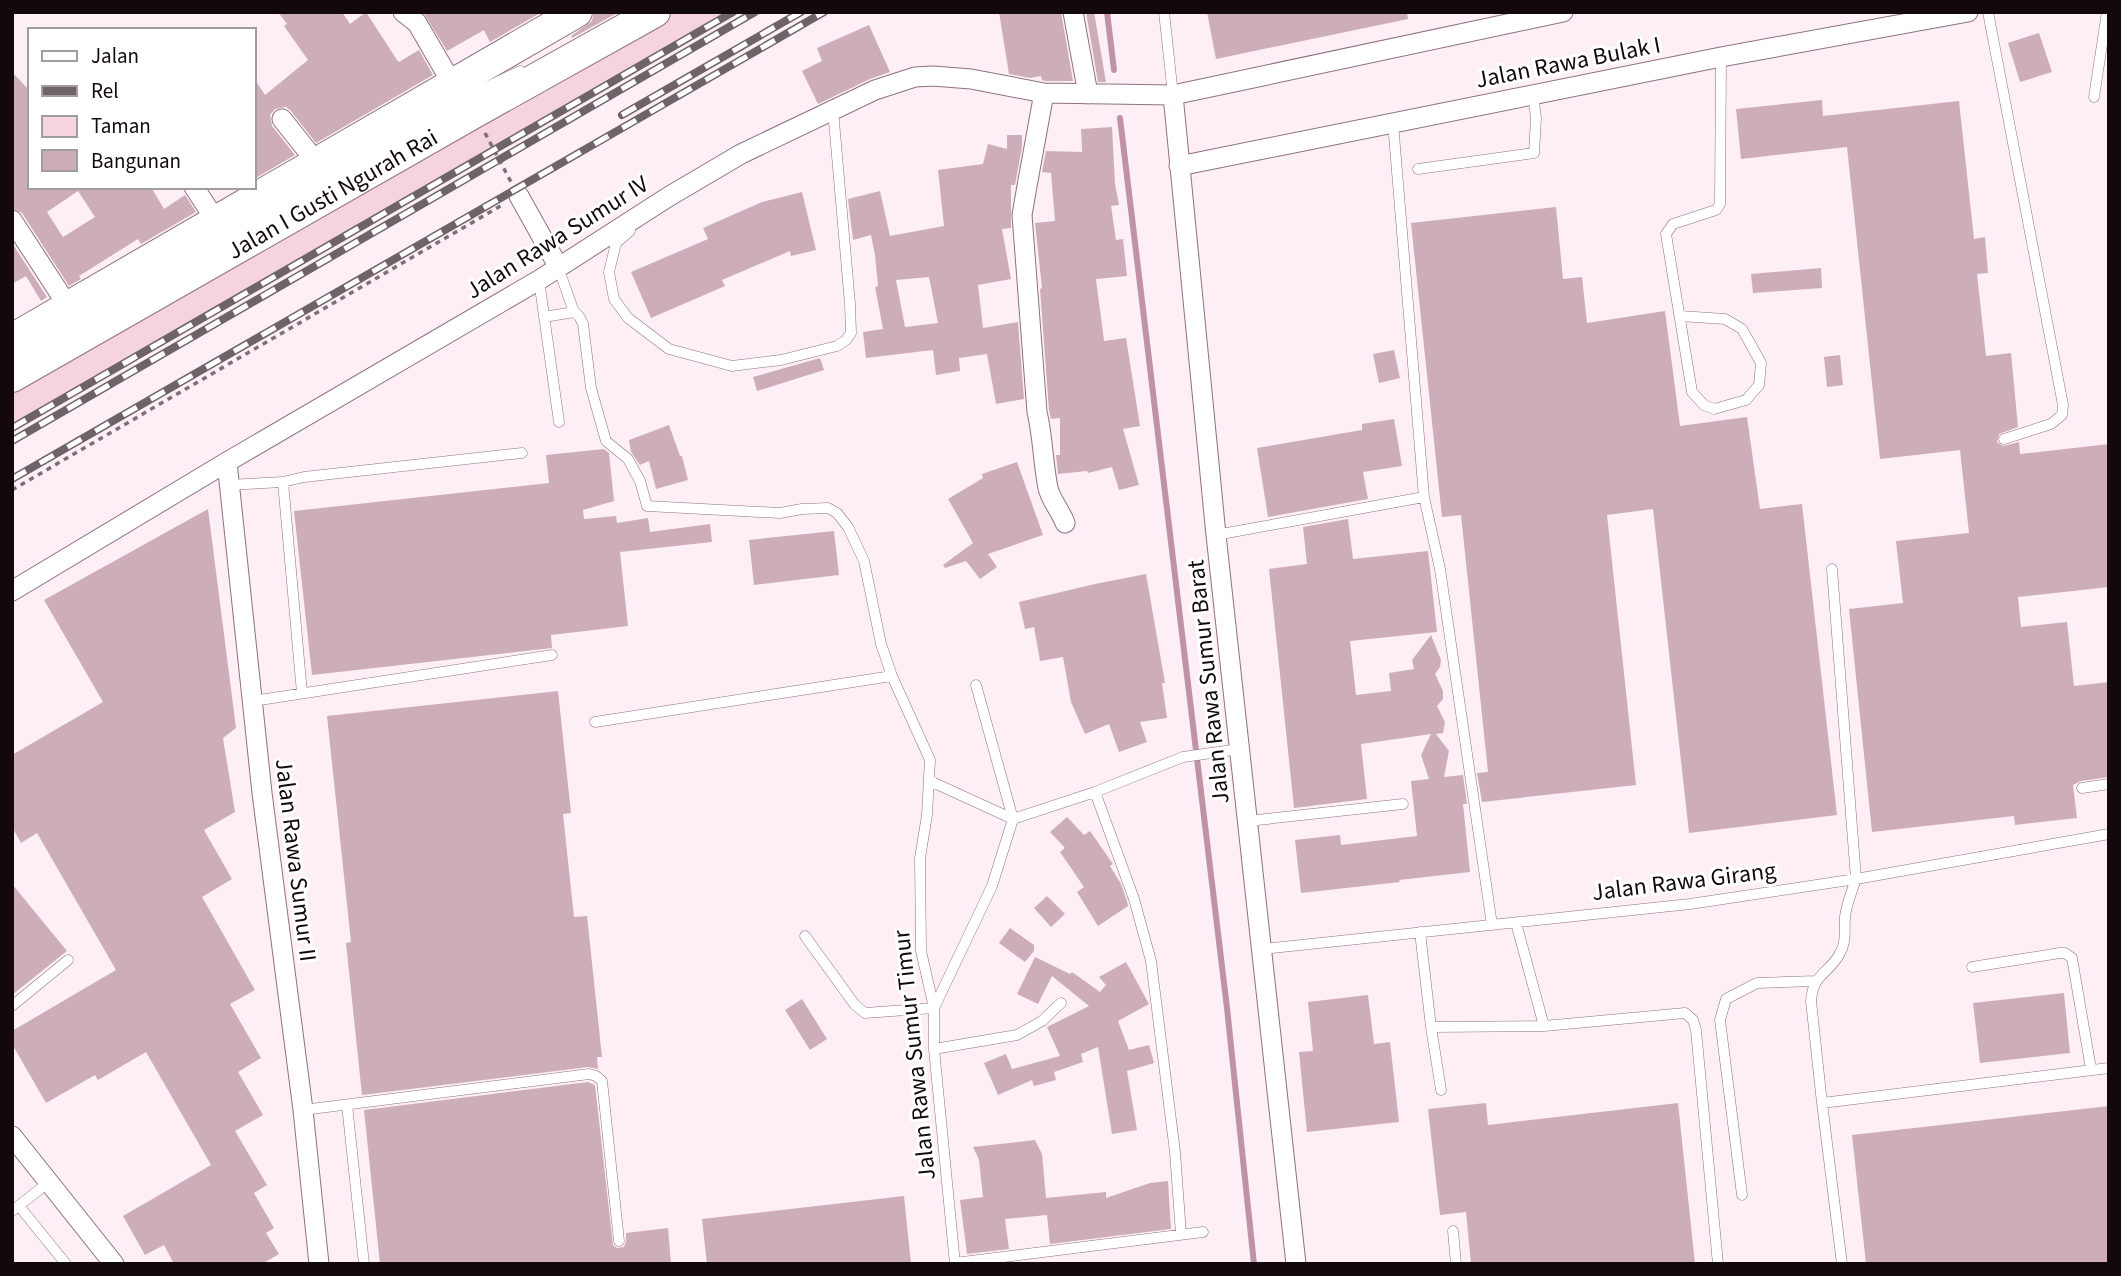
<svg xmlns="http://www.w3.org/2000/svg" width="2121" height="1276" font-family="'Source Sans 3',sans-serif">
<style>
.green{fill:#f6d3e1}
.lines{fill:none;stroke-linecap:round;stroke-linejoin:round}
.stream{stroke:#bf92a5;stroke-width:6}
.building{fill:#ceadbb;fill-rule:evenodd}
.lane-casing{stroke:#8f717d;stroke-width:11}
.street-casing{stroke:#8f717d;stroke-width:21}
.primary-casing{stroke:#8f717d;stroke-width:32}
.path{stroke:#7c7175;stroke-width:3.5;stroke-dasharray:5 5;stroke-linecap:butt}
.lane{stroke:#fff;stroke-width:10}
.street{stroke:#fff;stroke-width:19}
.primary{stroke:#fff;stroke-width:30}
.rail-casing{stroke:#6e6368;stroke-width:8}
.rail{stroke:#fff;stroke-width:5;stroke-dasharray:16;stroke-linecap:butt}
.labels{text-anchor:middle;stroke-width:6;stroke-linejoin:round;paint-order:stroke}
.street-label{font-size:24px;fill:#13090d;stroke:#fff}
</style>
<rect width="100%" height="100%" fill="#fdeff5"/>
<path class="green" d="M655 12H733L12 428V377Z"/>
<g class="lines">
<path class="stream" d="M1107 12 1114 70
M1120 118 1227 1008 1254 1264"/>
</g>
<path class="building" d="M278 12H342L350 24 366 12 397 60 399 62 419 50 433 75 316 143 291 111 286 107 275 109 270 115 272 126 295 155 254 179V78L265 95 308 60 284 26 287 24Z
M423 12H542L490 42 484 30 447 51Z
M594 12H619L572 38 571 36 592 21Z
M999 12H1061L1073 81H1045L1042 80 1041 76 1030 78 1009 74Z
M1086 12H1094L1106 82H1098Z
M1207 12H1407L1408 19 1216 59Z
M869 25 890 72 870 79 818 104 802 71 822 61 817 48Z
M2039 33 2052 72 2020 82 2008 43Z
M12 72 30 91V187H151L164 209 185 195 196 212 141 244 138 239 79 276 81 279 69 286 22 213 12 208ZM78 191 95 217 63 237 47 212Z
M1822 100 1823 116 1959 101 1974 239 1985 237 1988 273 1977 274 1986 356 2011 353 2018 427 1999 434 1997 442 2003 446 2019 442 2020 454 2109 444V587L2018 597 2021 627 2067 622 2074 686 2109 682V777L2081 781 2073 785 2077 818 2015 825 2014 816 1872 832 1849 609 1903 603 1896 541 1969 533 1960 450 1880 459 1847 147 1741 159 1736 109Z
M1112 127 1115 184 1119 205 1111 206 1116 240 1123 239 1127 276 1096 279 1104 341 1126 338 1140 426 1123 429 1139 485 1119 490 1112 467 1088 473 1087 471 1058 474 1056 455H1060V418L1051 419 1049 410 1040 289 1042 288 1035 223 1055 221 1051 173 1042 172 1046 151 1082 152 1081 129Z
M1007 135H1022V147L1015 185H1011V228L1002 229 1011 279 978 285 983 328 1018 322 1024 399 996 404 987 354 959 358 960 371 936 375 933 350 866 358 863 332 883 329 875 287 878 286 875 255 871 235 853 240 848 199 880 191 890 236 944 226 938 170 983 164 988 144 1007 149ZM929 277 938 323 905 327 896 280Z
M802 192 816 250 791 256 790 251 722 280 725 286 651 318 631 272 708 239 703 228 762 202Z
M1556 207 1563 279 1582 277 1587 323 1665 311 1680 426 1747 417 1760 509 1802 504 1837 815 1689 833 1653 509 1607 515 1636 785 1482 802 1477 773 1488 772 1461 515 1442 517 1411 223Z
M12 243 47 297 41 301 26 276 12 284Z
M1821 268 1822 288 1753 293 1751 274Z
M1394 350 1400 378 1379 383 1373 354Z
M1840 355 1843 385 1827 387 1824 357Z
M820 358 824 370 757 391 753 377Z
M1394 419 1402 466 1363 472 1368 499 1268 517 1257 448 1362 430V424Z
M669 425 680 456H682L688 480 656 489 649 461 640 465 631 452 629 440Z
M604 449 609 453 614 501 583 510 584 519 616 516 617 523 648 518 650 532 710 524 712 542 620 552 628 626 551 635 552 648 312 675 294 511 549 483 546 455Z
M1017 462 1043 535 988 554 997 567 980 579 966 561 945 568 943 565 973 543 948 499 983 478 982 474Z
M208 509 236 728 223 738 235 812 204 830 232 879 202 897 255 990 230 1004 261 1058 238 1072 263 1115 235 1131 267 1185 254 1193 274 1228 266 1233 279 1254 262 1264H174L164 1245 145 1255 123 1216 211 1165 146 1052 98 1080 95 1075 46 1103 12 1044V1031L116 970 37 833 21 843 12 827V755L103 702 44 600Z
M1348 519 1353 559 1428 551 1437 632 1350 641 1356 695 1391 691 1389 673 1414 669 1412 660 1431 635 1441 660 1440 667 1435 674 1443 691V699L1437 706 1445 722 1443 733 1436 734 1449 751 1444 777 1463 775 1467 804H1463L1470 872 1399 880 1400 882 1301 893 1295 840 1340 835 1341 845 1417 836 1411 781 1429 779 1421 755 1431 734 1361 744 1367 799 1294 808 1269 569 1307 564 1303 527Z
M834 531 839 575 754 585 749 540Z
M1146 574 1165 683H1162L1167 718 1140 722 1147 742 1119 752 1109 724 1085 734 1071 702 1063 657 1040 661 1034 627 1025 629 1019 602 1095 584Z
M558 691 571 813 563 814 574 917 587 916 602 1057H597L598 1069 588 1067 362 1095 346 943 351 942 327 716Z
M1067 817 1084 835 1090 831 1113 864 1110 866 1121 884 1127 901 1128 906 1098 926 1077 892 1084 887 1060 852 1065 848 1050 832Z
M12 884 67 951 12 995Z
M1047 896 1065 914 1051 927 1034 908Z
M1010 928 1034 945V951L1025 962 999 943Z
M1035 957 1070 974 1072 972 1100 992 1106 985 1099 977 1126 962 1149 1004 1118 1021 1129 1050 1149 1045 1154 1063 1127 1071 1137 1130 1112 1134 1098 1047 1081 1054 1083 1062 1054 1072 1056 1080 1034 1086 1032 1080 998 1095 984 1063 1006 1054 1012 1069 1060 1056 1047 1027 1089 1006 1052 976 1038 1004 1017 994Z
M2064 993 2070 1053 1980 1063 1973 1003Z
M1368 995 1374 1044 1390 1042 1399 1122 1307 1132 1299 1052 1313 1051 1308 1002Z
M802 999 827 1039 810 1050 785 1010Z
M588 1082 595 1085 613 1245 617 1248 624 1247 626 1241V1233L668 1228 671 1264H380L364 1110Z
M1486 1103 1488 1125 1678 1103 1695 1264H1471L1466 1212 1440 1215 1428 1109Z
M2109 1106V1264H1866L1852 1135Z
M1035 1140 1042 1154 1046 1198 1106 1192V1198L1150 1183 1168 1181 1171 1229 1050 1244 1047 1215 1005 1219 1009 1249 967 1254 960 1200 983 1197 979 1160 973 1147Z
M904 1196 911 1264H707L702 1219Z"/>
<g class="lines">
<g class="lane-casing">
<path id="lane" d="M1164 12 1173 95
M1988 12 2063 405 2062 415 2051 424 2004 439
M2094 97 2107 12
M1393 123 1424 497 1440 569 1492 925
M1418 169 1534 153 1536 118 1533 94
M630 231 616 243 609 272 614 299 628 318 669 349 732 366 781 360 837 346 846 340 851 333 850 304 833 110
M558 267 574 312 579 316 583 324 591 388 606 441 628 459 640 481 647 506 780 513 802 509 828 508 837 513 848 527 864 561 881 644 892 676 930 760 927 815 920 858 921 951 934 1008V1049L955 1264
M539 280 559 422
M1680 316 1725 319 1742 329 1761 363 1759 385 1746 400 1714 409 1704 405 1692 392 1666 234 1673 224 1716 210 1720 204 1721 57
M544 317 574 312
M12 359 476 92 520 71
M229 485 283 482
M1216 535 1424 497
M1832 569 1856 879C1852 891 1846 905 1845 917 1844 931 1847 942 1839 955 1827 975 1813 974 1811 1001L1822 1103 2109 1068
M302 693 283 482 304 477 522 453
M253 701 552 655
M595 722 892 676
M930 781 1013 819 976 685
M2082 788 2109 784
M1095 792 1134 899 1151 961 1175 1152 1181 1234
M1248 821 1403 804
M1516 923 1544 1026 1685 1013 1693 1020 1696 1030 1718 1264
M1420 932 1431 1027 1441 1090
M805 936 855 1005 865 1013 934 1008 992 886 1013 819 1095 792 1183 757 1240 749
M1262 949 1690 904 1856 879 2109 834
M1972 967 2060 953H2065L2072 958 2091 1069
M12 1006 68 960
M1431 1027 1544 1026
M934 1049 1017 1035 1042 1021 1061 1003
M1822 1103 1842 1264
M347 1105 364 1264
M303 1110 589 1074 596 1076 602 1081 619 1241
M1742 1195 1720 1020 1726 999 1757 983 1815 981
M19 1206 66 1264
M12 1211 49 1182
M1453 1231 1456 1264
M955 1263 1203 1232"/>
</g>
<g class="street-casing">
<path id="street" d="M403 12 417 23 453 85
M1073 12 1088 94
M1044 93 1027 186 1022 215 1023 228 1037 412C1043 437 1043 463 1048 488 1051 501 1061 511 1065 523
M1173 95 1216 535 1296 1264
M282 119 317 163
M1179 166 1721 57 1968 12
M194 187 216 221
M519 196 558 266
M12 220 68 306
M227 462 262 793 303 1110 319 1264
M12 591 227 462 539 280 668 197 741 154 875 90 915 77 933 76 971 79 1044 93 1173 95 1563 12
M12 1136 114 1264"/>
</g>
<g class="primary-casing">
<g id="primary">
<path d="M12 339 577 12"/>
<path id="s1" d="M12 377 474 113 655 12"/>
</g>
</g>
<path class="path" d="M485 133 511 182
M12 490 504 204"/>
<use href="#lane" class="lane"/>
<use href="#street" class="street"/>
<use href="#primary" class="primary"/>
<g class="rail-casing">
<path id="rail" d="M622 115 801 12
M12 428 733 12
M12 441 755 12
M12 479 824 12"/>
</g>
<use href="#rail" class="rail"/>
</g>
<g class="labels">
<g class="street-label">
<text transform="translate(1568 62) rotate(-11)" y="8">Jalan Rawa Bulak I</text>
<text dy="8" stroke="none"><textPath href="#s1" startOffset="369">Jalan I Gusti Ngurah Rai</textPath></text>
<text transform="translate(557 237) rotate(-32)" y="8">Jalan Rawa Sumur IV</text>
<text transform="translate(1208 682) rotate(-96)" y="8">Jalan Rawa Sumur Barat</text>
<text transform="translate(296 860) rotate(83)" y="8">Jalan Rawa Sumur II</text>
<text transform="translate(1684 881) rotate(-7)" y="8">Jalan Rawa Girang</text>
<text transform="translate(914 1055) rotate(-96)" y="8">Jalan Rawa Sumur Timur</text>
</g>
</g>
<rect width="2121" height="1276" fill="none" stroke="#13090d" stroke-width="28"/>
<rect x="28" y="28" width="228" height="161" fill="#ffffff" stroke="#a19d9e" stroke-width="2"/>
<rect x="42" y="51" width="35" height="10" fill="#ffffff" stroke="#a19d9e" stroke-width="2"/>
<text x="91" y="63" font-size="21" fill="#13090d">Jalan</text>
<rect x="42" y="86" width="35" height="10" fill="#6e6368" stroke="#a19d9e" stroke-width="2"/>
<text x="91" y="98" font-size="21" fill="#13090d">Rel</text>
<rect x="42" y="116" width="35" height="21" fill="#f6d3e1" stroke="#a19d9e" stroke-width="2"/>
<text x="91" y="133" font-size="21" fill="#13090d">Taman</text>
<rect x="42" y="150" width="35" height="21" fill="#ceadbb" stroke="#a19d9e" stroke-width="2"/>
<text x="91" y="168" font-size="21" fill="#13090d">Bangunan</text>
</svg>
